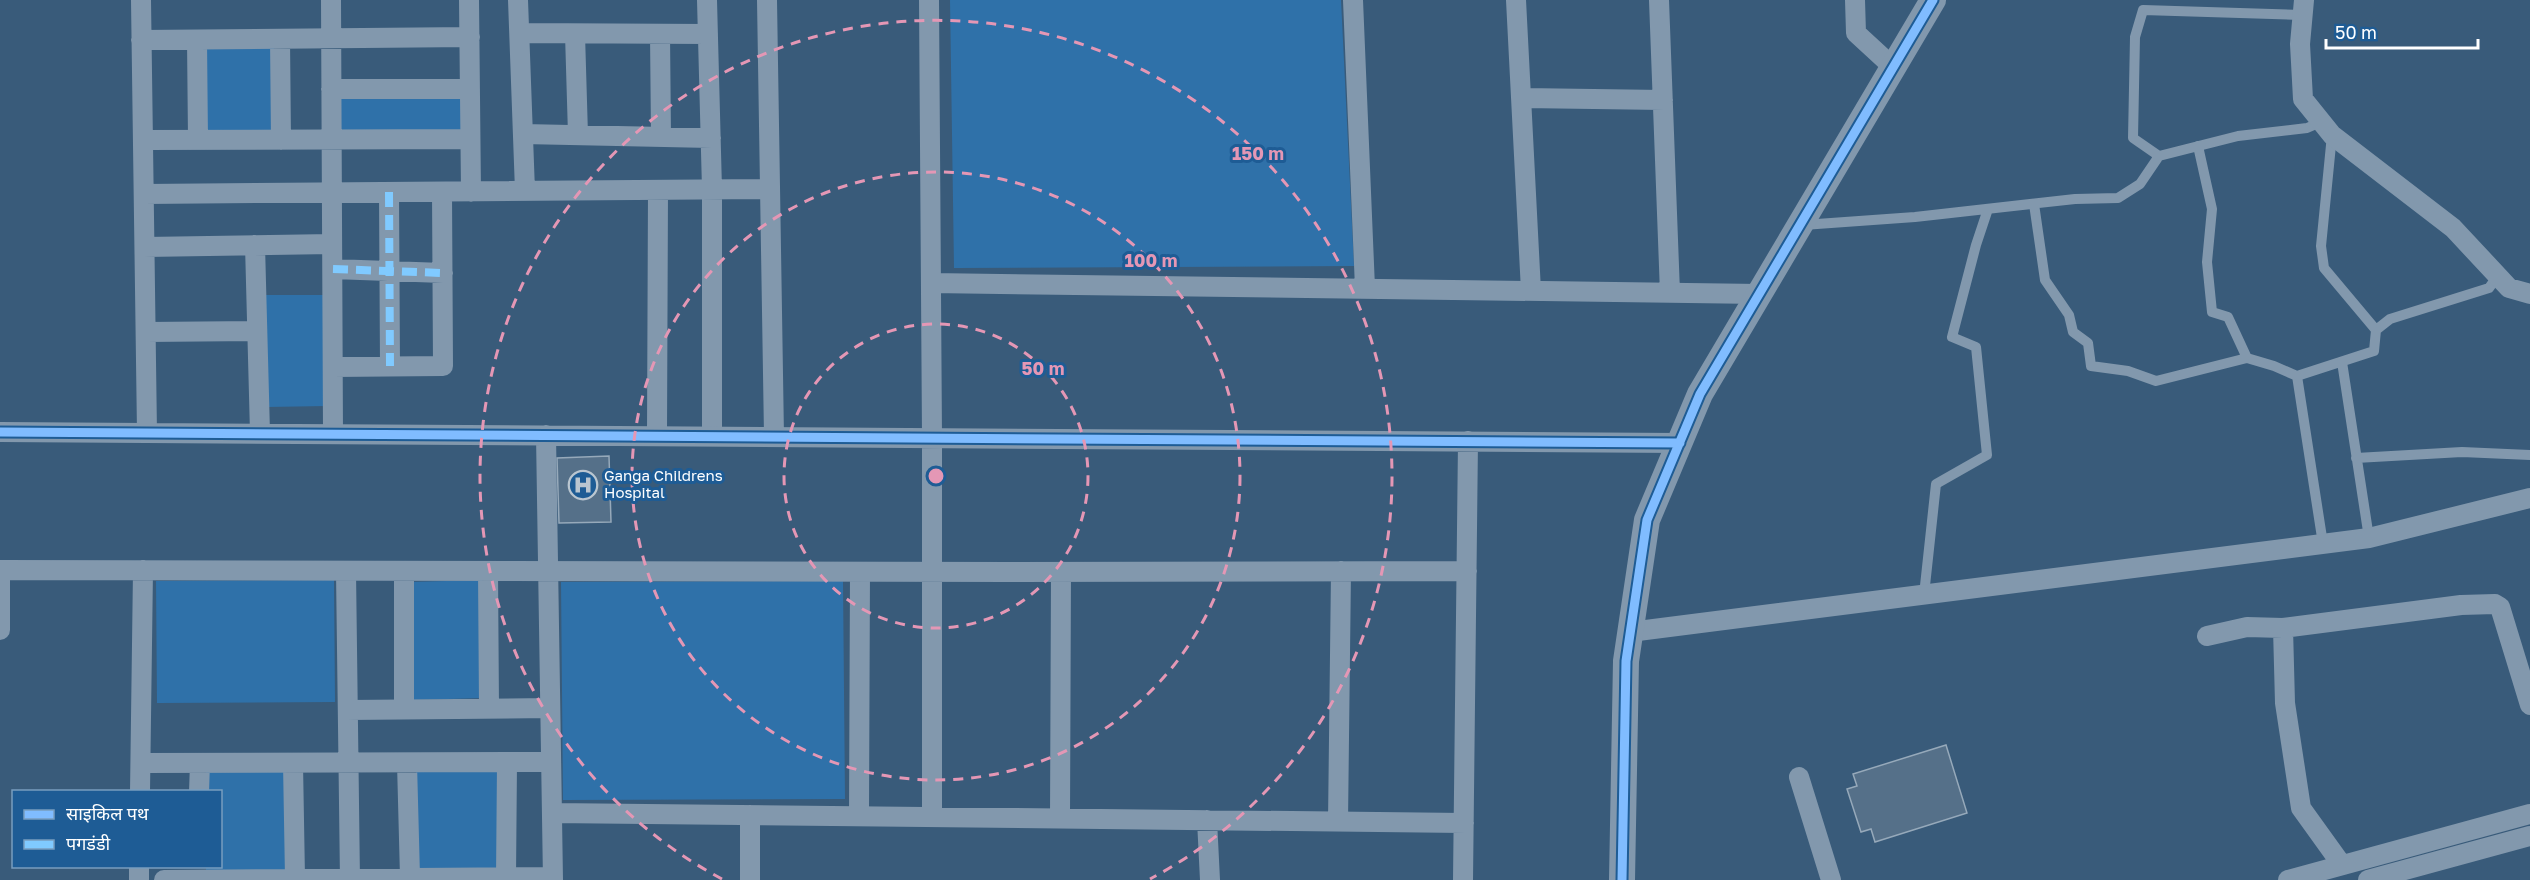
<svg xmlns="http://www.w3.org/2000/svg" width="2530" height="880" font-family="'Golos Text','Noto Sans Devanagari',sans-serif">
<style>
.green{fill:#2f71a9}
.building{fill:#557089;stroke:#96a9ba;stroke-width:1.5}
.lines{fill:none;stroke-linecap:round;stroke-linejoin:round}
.service{stroke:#8298ad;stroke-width:10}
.minor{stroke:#8298ad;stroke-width:20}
.tertiary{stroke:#8298ad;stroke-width:26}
.quiet{stroke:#80caff;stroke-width:8;stroke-dasharray:15 8;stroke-linecap:butt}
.cycleway-casing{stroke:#1e5c95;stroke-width:13}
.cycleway{stroke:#80bcff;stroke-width:9}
.ring{fill:none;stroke:#e497b5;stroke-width:3;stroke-dasharray:10 8}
.labels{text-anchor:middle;stroke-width:6;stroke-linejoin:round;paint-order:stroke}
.poi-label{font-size:15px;fill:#fff;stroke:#1e5c95;text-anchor:start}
.centre{fill:#e497b5;stroke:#1e5c95;stroke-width:3}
.ring-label{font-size:18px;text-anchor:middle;font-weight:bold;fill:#e497b5;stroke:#1e5c95;stroke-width:6;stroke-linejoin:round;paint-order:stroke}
</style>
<rect width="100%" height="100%" fill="#395b7a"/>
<path class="green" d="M950 0H1341L1354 266 954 268Z
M274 45 275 134 203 135 202 46Z
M465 96 466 132 339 134 338 97Z
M266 295H328V406L266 407Z
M334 580 335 702 157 703 156 581Z
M482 580 484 698 413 700 410 582Z
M843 581 845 799 563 800 561 582Z
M416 769H498L499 869H415Z
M206 770H286V872H206V867L220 866V792L206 791Z"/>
<path class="building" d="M609 456 611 522 559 523 557 458Z
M1946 745 1967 813 1875 842 1871 829 1861 832 1847 789 1857 786 1853 774Z"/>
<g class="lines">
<path class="service" d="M2332 135 2321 246 2324 268 2376 330
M2198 146 2212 209 2207 262 2212 312 2228 317 2247 358
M2159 156 2133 138 2135 37 2143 10 2302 15
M2034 204 2045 280 2069 315 2073 332 2088 343 2091 366 2128 371 2156 381 2247 358 2274 366 2297 376 2374 351 2376 330 2390 319 2489 288 2497 277
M1803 225 1915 217 2075 199 2118 198 2140 184 2159 156 2238 136 2307 128 2321 122
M2342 362 2369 538
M2297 376 2323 544
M2356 458 2462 452 2530 455
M1924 595 1936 484 1987 455 1976 347 1952 337 1976 245 1988 209"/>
<path class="minor" d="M141 0 147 433
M331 0 333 433
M469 0 471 192
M518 0 525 191
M707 0 712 189V435
M767 0 774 436
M929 0 932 437V817
M1353 0 1365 288
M1516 0 1531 291
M1659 0 1670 293
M1855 0 1856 33 1894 68
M2304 0 2300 44 2303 99 2332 135 2453 228 2509 288 2530 294
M520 33 708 34
M575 34 578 135
M660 34 661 137
M280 39 281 140
M141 40 470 37
M197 40 198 140
M331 89H470
M1521 98 1663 100
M523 134 711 138
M143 140 470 139
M389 192 390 366
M144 194 770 189
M255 245 260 433
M145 247 332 244
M333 269 443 273
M931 283 1760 294
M146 332 257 331
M333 367 443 366 442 192
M0 432 1680 443
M546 435 553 880
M657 435 658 190
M0 570 1010 572 1467 571
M346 571 350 880
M404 571V710
M488 571 489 708
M0 579V630
M2283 628 2285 703 2301 808 2342 865
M1630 632 2369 538 2530 498
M2207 636 2247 627 2283 628 2461 605 2495 604 2500 607 2530 705
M348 710 550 708
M141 763 551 762
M293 763 295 878
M407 763 410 877
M1799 777 1831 880
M140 792 143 570
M199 792 200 763
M552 813 1464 823
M859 816 860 572
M1060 818 1061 572
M1207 820 1210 880
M1338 822 1341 571
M506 877 507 763
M139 880V866
M164 880 553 877
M750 880V815
M1463 880 1468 441
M2288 880 2530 814
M2368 880 2530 836"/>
<path class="tertiary" d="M1622 880 1626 661 1647 520 1700 394 1933 0"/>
<path class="quiet" d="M389 192 390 366
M333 269 443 273"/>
<g class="cycleway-casing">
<path id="cycleway" d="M0 432 1680 443
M1622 880 1626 661 1647 520 1700 394 1933 0"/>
</g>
<use href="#cycleway" class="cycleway"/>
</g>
<g class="ring">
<circle cx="936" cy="476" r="152"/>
<circle cx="936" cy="476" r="304"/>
<path d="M722 879A456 456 0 1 1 1150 879"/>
</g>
<defs>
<g id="hospital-ring" transform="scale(1.5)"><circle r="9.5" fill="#1e5c95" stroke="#bac6d0" stroke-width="1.5"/><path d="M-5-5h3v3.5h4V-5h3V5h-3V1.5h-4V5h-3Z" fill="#bac6d0"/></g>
</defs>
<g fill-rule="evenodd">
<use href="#hospital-ring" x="583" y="485"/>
</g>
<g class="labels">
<g class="poi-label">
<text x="604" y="481">Ganga Childrens<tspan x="604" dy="17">Hospital</tspan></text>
</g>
</g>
<circle cx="936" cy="476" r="9" class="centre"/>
<g class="ring-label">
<text x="1258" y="160">150 m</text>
<text x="1151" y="267">100 m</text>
<text x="1043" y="375">50 m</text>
</g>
<rect x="12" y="790" width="210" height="78" fill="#1e5c95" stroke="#789dbf" stroke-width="1.5"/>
<rect x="24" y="810" width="30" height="9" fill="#80bcff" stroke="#789dbf" stroke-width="1.5"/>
<text x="66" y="820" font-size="18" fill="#ffffff">साइकिल पथ</text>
<rect x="24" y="840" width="30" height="9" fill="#80caff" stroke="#789dbf" stroke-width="1.5"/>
<text x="66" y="850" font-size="18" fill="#ffffff">पगडंडी</text>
<path d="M2326 39v9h152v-9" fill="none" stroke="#ffffff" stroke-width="3"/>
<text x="2335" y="39" font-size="18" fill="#ffffff" stroke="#1e5c95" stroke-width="4.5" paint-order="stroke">50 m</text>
</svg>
